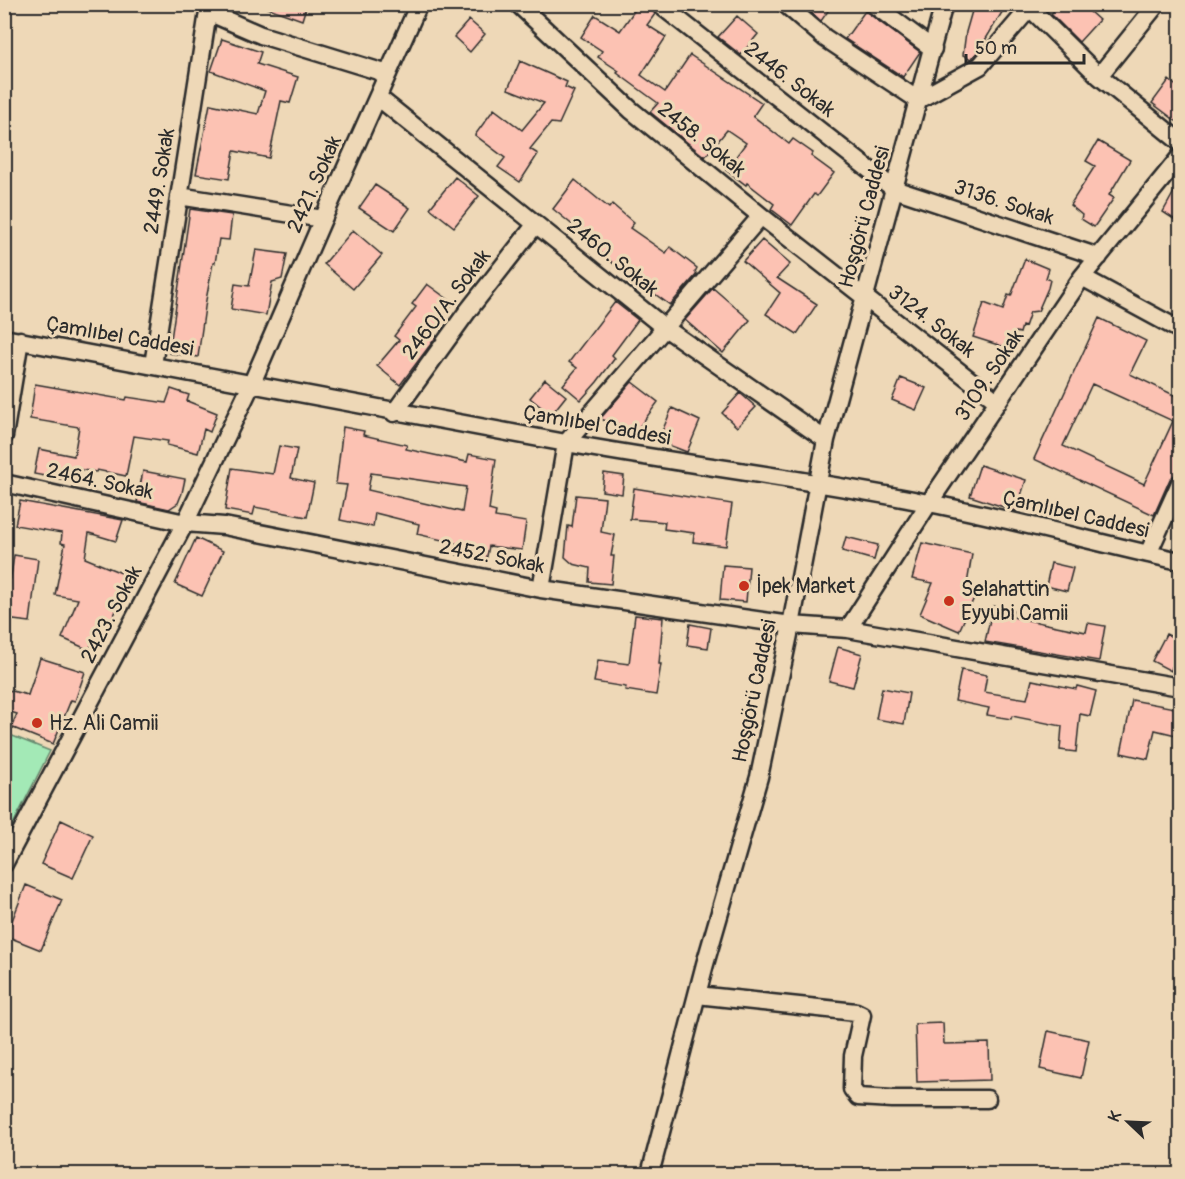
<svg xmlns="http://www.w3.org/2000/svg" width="1185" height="1179" font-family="Pangolin,sans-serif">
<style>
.green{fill:#a3e9b6;stroke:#678a70;stroke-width:1.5}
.building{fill:#fcc2b3;stroke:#2b2b2b;stroke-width:1.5;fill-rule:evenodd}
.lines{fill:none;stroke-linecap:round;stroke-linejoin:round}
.minor-casing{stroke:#2b2b2b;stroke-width:21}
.minor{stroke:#eed8b7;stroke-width:16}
.poi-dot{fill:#c8321e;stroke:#eed8b7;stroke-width:2}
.labels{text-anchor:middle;stroke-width:6;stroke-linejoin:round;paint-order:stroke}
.street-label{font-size:21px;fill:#2b2b2b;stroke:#eed8b7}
.poi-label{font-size:21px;fill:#2b2b2b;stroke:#eed8b7;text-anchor:start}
</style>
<rect width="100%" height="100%" fill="#eed8b7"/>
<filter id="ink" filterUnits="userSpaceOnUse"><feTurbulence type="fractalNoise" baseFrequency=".0167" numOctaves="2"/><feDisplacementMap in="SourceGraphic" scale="12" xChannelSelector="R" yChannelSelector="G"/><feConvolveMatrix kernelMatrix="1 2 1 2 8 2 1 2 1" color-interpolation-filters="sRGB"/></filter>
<g filter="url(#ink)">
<path class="green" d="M5 733 50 751 5 840Z"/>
<path class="building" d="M264 4H307L302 20 263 6Z
M639 4H649L655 14 647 25 666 37 641 75 665 92 690 55 762 103 753 116 789 144 793 139 813 153 811 156 834 173 817 196 814 194 792 225 771 209 774 204 747 183 746 185 726 170 746 143 727 130 705 157 650 112 658 103 617 73 619 71 598 57 602 51 581 37 595 15 620 31Z
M802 4H833L821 21Z
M974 4H1007L978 52 971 59 963 55 966 32Z
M1060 4H1081L1099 20 1079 42 1051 14Z
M865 11 920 52 903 77 845 39Z
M737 16 758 34 741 55 718 37Z
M469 20 485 34 470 52 454 37Z
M222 39 261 52 257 64 298 77 290 103 281 101 269 158 234 151 229 179 196 174 210 104 258 114 265 91 211 71Z
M520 61 567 82 565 87 574 91 559 124 551 123 530 149 538 154 520 182 498 167 505 158 475 135 494 109 522 130 544 103 508 89Z
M1169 80 1180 89V124L1152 103Z
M1098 141 1130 160 1109 195 1114 198 1094 227 1081 219 1082 215 1070 205 1095 166 1086 161Z
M455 177 479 196 454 227 430 208Z
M575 180 609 208 612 204 634 223 630 228 666 253 670 247 697 268 695 272 697 274 670 305 615 265 584 238 586 236 553 209Z
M1180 181V223L1163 212Z
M375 185 410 208 394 231 359 208Z
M190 209 232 215 229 240 219 239 215 263H213L206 300 198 357 169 353Z
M353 230 382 255 353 289 324 264Z
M762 240 790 264 777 278 817 304 797 334 766 314 780 293 743 261Z
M256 250 287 254 282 279 272 282 266 315 231 309 235 284 249 286Z
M1025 259 1049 269 1046 278 1050 280 1048 288 1038 311 1030 312 1025 327 1022 326 1020 333 1016 332 1011 349 973 337 984 303 1003 310 1008 295 1011 296Z
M427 284 453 303 432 333 437 336 400 385 377 366 399 340 394 336 416 307 412 304Z
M713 288 750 320 723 353 685 320Z
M615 302 638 320 612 355 615 358 597 382 581 400 563 385 577 368 569 362Z
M1099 318 1146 341 1130 374 1180 398V466L1177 473 1170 479 1154 515 1034 459ZM1092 384 1173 421 1144 484 1063 446Z
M901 378 926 388 916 410 892 400Z
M545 379 566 396 551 415 530 398Z
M632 382 658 402 637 430 600 419Z
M35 384 126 400 127 397 166 403 171 389 189 395 187 401 217 413 210 432 204 429 198 453 167 445 168 441 134 436 126 476 97 470 96 472 69 468 66 480 34 474 39 449 74 456 79 427 30 419Z
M740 393 756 407 737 427 722 413Z
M672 408 700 421 687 452 658 441Z
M343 427 364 431 363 435 407 445 406 449 467 462 469 454 496 459 489 510 496 512 495 517 526 522 522 550 489 546 486 561 457 555 459 544 417 534 419 524 375 513 373 527 340 520 347 485 336 484ZM371 473 466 487 462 512 368 490Z
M279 446 297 449 291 478 314 483 307 517 255 507 253 515 225 510 232 468 273 474Z
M980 465 1026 480 1016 511 970 496Z
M143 471 185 479 182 493 178 503 169 509 137 502Z
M604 473 624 476 622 494 602 491Z
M634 488 732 504 726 546 693 542 694 533 664 529 665 522 630 519Z
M576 495 605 498 601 532 615 535 611 556H614L611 584 589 582 590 568 573 564 565 557 568 526 572 527Z
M20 501 123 520 116 541 89 533 85 558 131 577 111 622 103 619 89 650 62 638 78 599 55 595 65 544 61 543 62 533 15 525Z
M846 537 878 545 874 560 842 551Z
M196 538 223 551 202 596 175 584Z
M922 543 972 554 967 584 978 589 959 631 920 614 933 583 912 579Z
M14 555 38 559 30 622 5 619Z
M1051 563 1073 568 1067 591 1046 586Z
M723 565 749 567 746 602 720 600Z
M993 606 1013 610 1012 617 1086 632 1088 623 1105 626 1099 661 985 642Z
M635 615 663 618 659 664H661L656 695 625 690 626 687 594 682 598 660 629 664Z
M690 624 711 628 708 648 687 645Z
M1166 634 1180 641V671L1172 667 1171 671 1152 661Z
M838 647 862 654 853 687 829 681Z
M40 658 85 672 75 701 71 700 53 744 11 727 17 714 4 710V689L28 695Z
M961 670 987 675 984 692 1027 699 1032 680 1076 689 1077 686 1096 691 1090 716 1080 714 1076 752 1060 750 1062 726 1012 716 1011 719 987 715 989 708 955 701Z
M882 688 909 693 904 724 876 719Z
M1132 700 1180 709V736L1155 730 1148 759 1121 753Z
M61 820 93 835 73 878 41 864Z
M26 885 62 900 41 950 6 936Z
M943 1023 944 1044 989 1043 990 1080 917 1082 915 1024Z
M1048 1031 1089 1040 1081 1078 1040 1069Z"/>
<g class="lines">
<g class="minor-casing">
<path id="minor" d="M518 4 631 110 761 216 998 402
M659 4 894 189 1099 257
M785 4 825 38 918 100 980 66 1033 4
M873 4 933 49
M1030 8 1099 76 1180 142
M208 12 261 35 388 74
M1099 76 1157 4
M379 98 665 328 826 440
M179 196 323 219
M1082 277 1180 330
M4 338C192 372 379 409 566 443 687 465 808 479 928 503 1013 519 1096 543 1180 561
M153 365 208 12 211 4
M394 413 467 312 536 224
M4 436 20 340
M566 443 761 216
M4 483 185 523 224 526 541 589 791 625 848 629 1180 687
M1148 554 1180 483
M541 589 566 443
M848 629 929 503 1082 277 1180 157
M4 864 185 523 252 383 323 219 419 4
M697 995 856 1012 862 1015 853 1056 852 1089 858 1097 892 1099H987
M650 1174 705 964 759 777 791 625 826 440 944 4"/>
</g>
<use href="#minor" class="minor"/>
</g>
</g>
<g class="poi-dot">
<circle cx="744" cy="586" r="6"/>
<circle cx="949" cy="601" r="6"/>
<circle cx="37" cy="723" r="6"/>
</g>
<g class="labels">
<g class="street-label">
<text transform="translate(790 79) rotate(38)" y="7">2446. Sokak</text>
<text transform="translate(702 139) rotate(39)" y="7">2458. Sokak</text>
<text transform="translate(159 181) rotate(-81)" y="7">2449. Sokak</text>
<text transform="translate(314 184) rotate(-66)" y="7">2421. Sokak</text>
<text transform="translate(1004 202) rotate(18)" y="7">3136. Sokak</text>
<text transform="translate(864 217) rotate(-75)" y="7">Hoşgörü Caddesi</text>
<text transform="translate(613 257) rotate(39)" y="7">2460. Sokak</text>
<text transform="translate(446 304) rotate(-53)" y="7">2460/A. Sokak</text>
<text transform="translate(932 321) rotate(38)" y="7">3124. Sokak</text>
<text transform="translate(120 336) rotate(10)" y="7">Çamlıbel Caddesi</text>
<text transform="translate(989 375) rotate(-56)" y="7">3109. Sokak</text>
<text transform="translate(597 425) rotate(10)" y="7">Çamlıbel Caddesi</text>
<text transform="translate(100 481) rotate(12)" y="7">2464. Sokak</text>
<text transform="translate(1076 514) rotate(13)" y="7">Çamlıbel Caddesi</text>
<text transform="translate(492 556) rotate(11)" y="7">2452. Sokak</text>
<text transform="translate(111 614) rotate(-62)" y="7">2423. Sokak</text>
<text transform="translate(754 691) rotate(-78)" y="7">Hoşgörü Caddesi</text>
</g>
<g class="poi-label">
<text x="756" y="593">İpek Market</text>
<text x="961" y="596">Selahattin<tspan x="961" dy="24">Eyyubi Camii</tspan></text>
<text x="49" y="730">Hz. Ali Camii</text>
</g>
</g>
<rect width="1185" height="1179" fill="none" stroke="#eed8b7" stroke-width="24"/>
<rect x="12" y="12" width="1161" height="1155" fill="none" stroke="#2b2b2b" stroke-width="2" filter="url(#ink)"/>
<g transform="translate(1128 1122) rotate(293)" stroke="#eed8b7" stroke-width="4.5" paint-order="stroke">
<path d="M0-4.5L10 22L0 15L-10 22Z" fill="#2b2b2b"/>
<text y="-9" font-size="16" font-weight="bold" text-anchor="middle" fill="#2b2b2b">K</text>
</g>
<path d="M966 54v9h118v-9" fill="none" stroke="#2b2b2b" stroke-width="3"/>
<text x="975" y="54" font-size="18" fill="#2b2b2b" stroke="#eed8b7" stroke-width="4.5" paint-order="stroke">50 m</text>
</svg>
